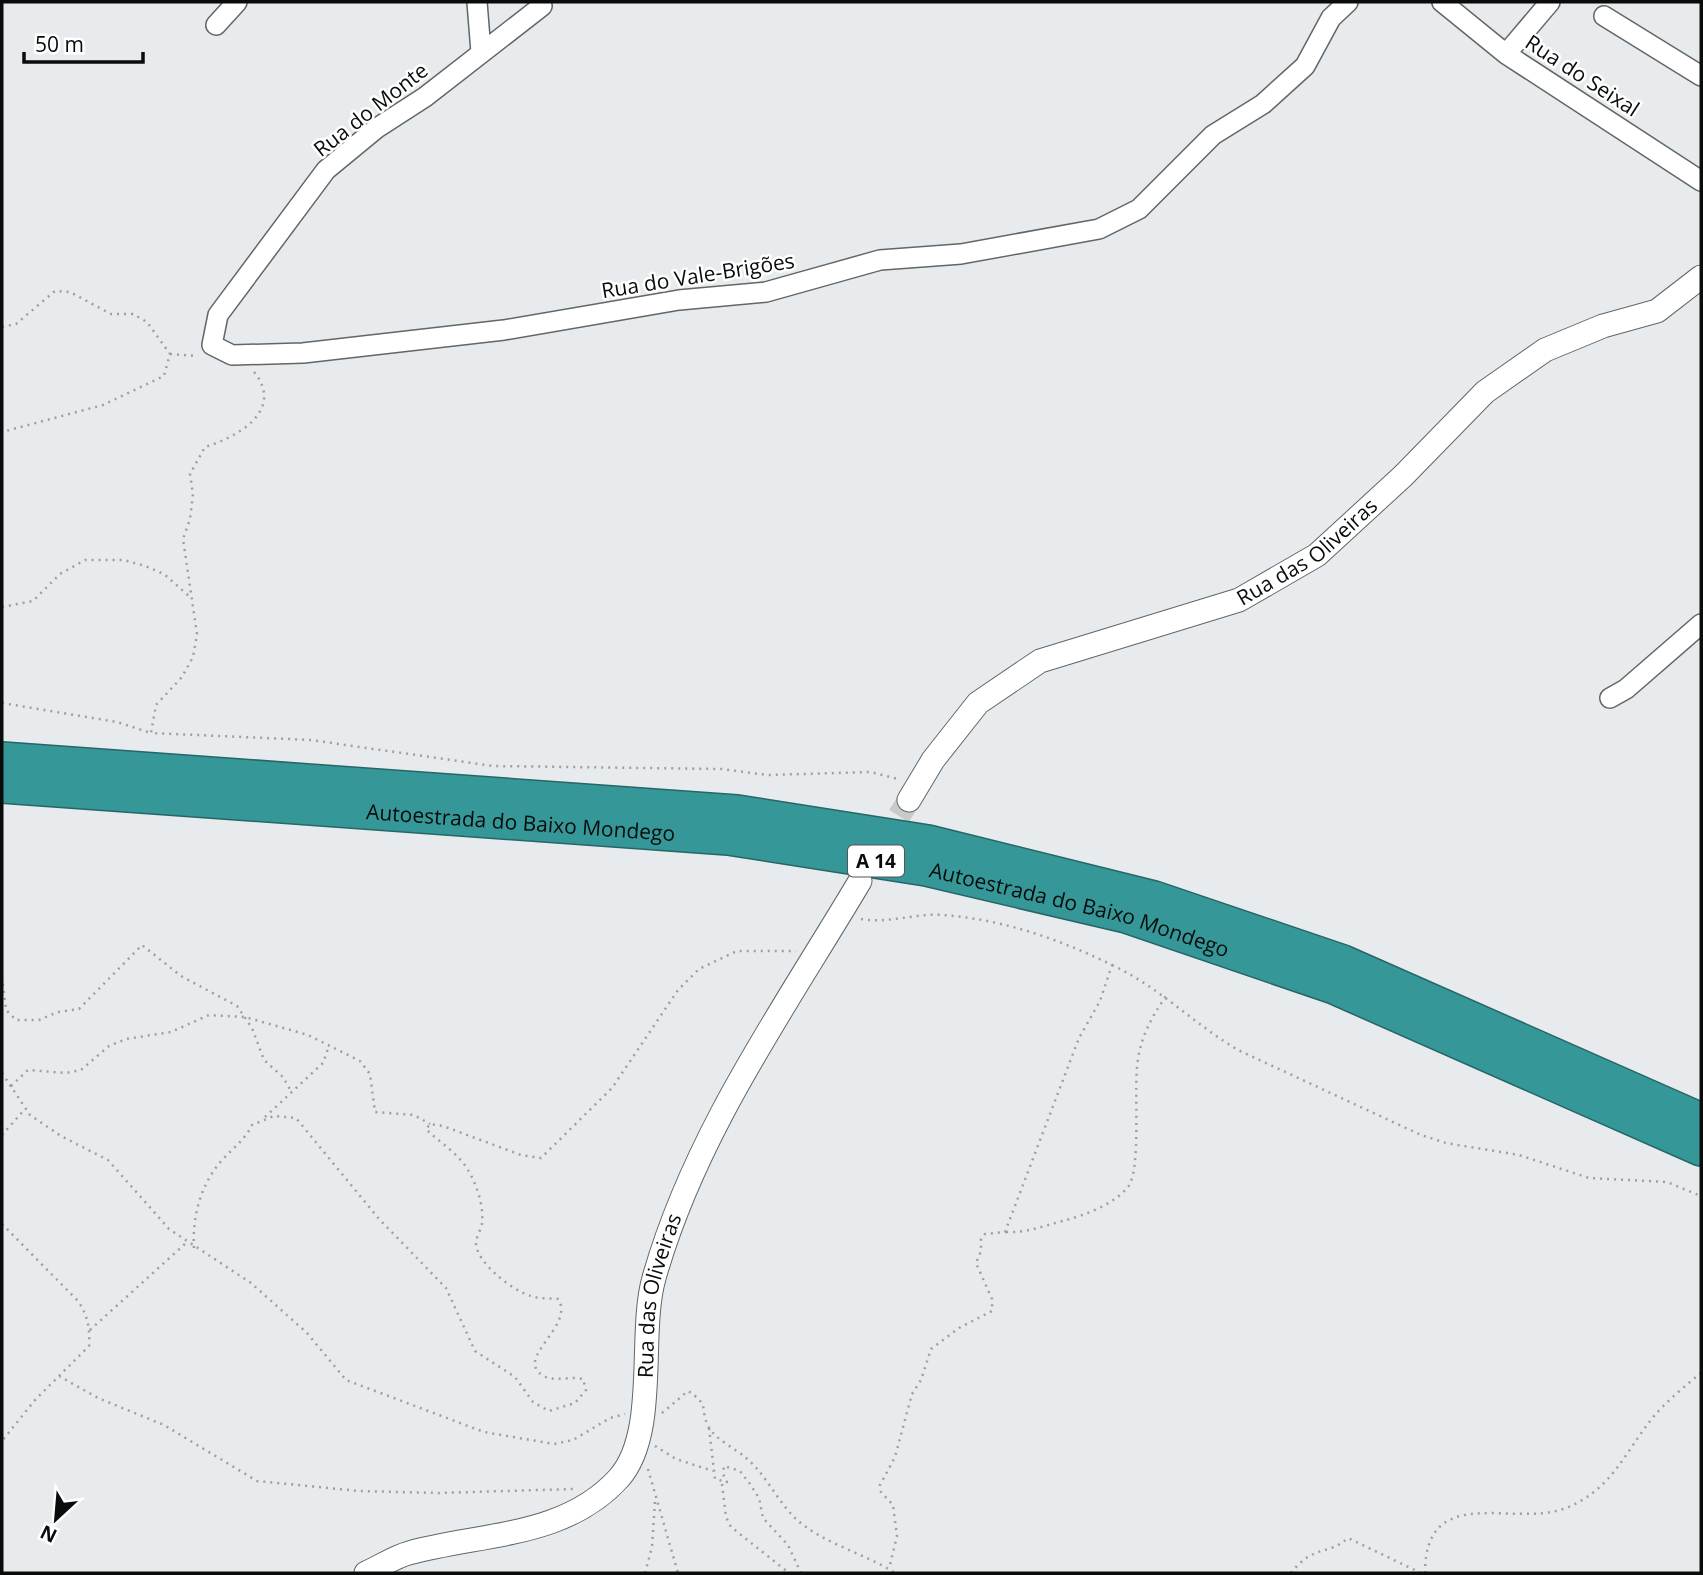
<svg xmlns="http://www.w3.org/2000/svg" width="1703" height="1575" font-family="'Open Sans',sans-serif">
<style>
.lines{fill:none;stroke-linecap:round;stroke-linejoin:round}
.tertiary-tunnel{stroke:#c6cacb;stroke-width:23;stroke-dasharray:23 11;stroke-linecap:butt}
.minor-casing{stroke:#626667;stroke-width:22}
.tertiary-casing{stroke:#626667;stroke-width:25}
.motorway-casing{stroke:#266667;stroke-width:36}
.path{stroke:#9ca0a1;stroke-width:2.5;stroke-dasharray:2 5;stroke-linecap:butt}
.minor{stroke:#fff;stroke-width:19}
.tertiary{stroke:#fff;stroke-width:23}
.motorway{stroke:#359798;stroke-width:33}
.labels{text-anchor:middle;stroke-width:5;stroke-linejoin:round;paint-order:stroke}
.shield{fill:#fff;stroke:#545555;stroke-width:2}
.shield-label{font-size:19px;font-weight:bold;fill:#0a0c0c}
.street-label{font-size:21px;fill:#0a0c0c;stroke:#fff}
</style>
<rect width="100%" height="100%" fill="#e7ebed"/>
<g class="lines">
<path class="tertiary-tunnel" d="M881 845 909 800"/>
<g class="minor-casing">
<path id="minor" d="M477 2 481 52
M1442 2 1506 54 1701 181
M542 6 425 97 377 128 326 170 218 315 212 345 232 355 303 353 504 330 679 300 766 292 880 260 961 254 1099 229 1139 209 1213 135 1263 104 1305 66 1331 18 1348 2
M1604 16 1701 76
M216 25 237 2
M1506 54 1550 2
M1610 698 1626 689 1701 624"/>
</g>
<g class="tertiary-casing">
<g id="tertiary">
<path id="s1" d="M909 800 933 760 978 703 1040 661 1239 600 1317 555 1403 476 1485 392 1545 350 1603 326 1657 311 1701 277"/>
<path id="s2" d="M366 1573C380 1567 394 1557 409 1553 481 1533 565 1538 619 1478 659 1433 638 1334 654 1278 695 1133 784 1009 860 881"/>
</g>
</g>
<g class="motorway-casing">
<g id="motorway">
<path d="M2 759 737 812 928 842 1154 898 1343 962 1701 1120"/>
<path id="s3" d="M2 786 728 838 926 869 1126 916 1334 987 1701 1149"/>
</g>
</g>
<path class="path" d="M2 327 16 324 55 291 70 292 111 314H133L147 322 170 354 164 376 103 405 2 432
M170 354 198 356
M254 372C285 410 238 437 205 447L190 474 193 494 190 519 183 539 197 634 193 657 182 677 156 705 151 733 311 740 493 766 722 769 767 775 871 772 898 779
M2 607 33 601 60 574 85 560H124L145 566 164 574 190 597
M2 703 117 722 151 733
M861 919C887 924 915 913 942 915 1002 919 1059 939 1112 965L1100 1001 1079 1038 1005 1232 985 1234 981 1239V1251L976 1263 992 1299V1311L959 1328 931 1349 921 1380 912 1394 895 1457 880 1485 881 1492 893 1505 897 1536 889 1569
M1112 965C1159 987 1194 1024 1238 1050L1421 1135 1446 1143 1519 1155 1589 1178 1667 1182 1701 1196
M2 977 6 1010 16 1020H39L58 1012 79 1009 142 945 181 976 237 1006 252 1028 264 1060 283 1077 291 1091
M2 1073 30 1115 61 1136 108 1160 169 1229 251 1283 307 1333 346 1380 484 1432 554 1444 573 1440 610 1418 625 1414
M11 1086 28 1070 66 1073 81 1070 109 1046 126 1039 171 1032 209 1015 245 1017 308 1035 360 1061 370 1074 375 1112 414 1115 430 1124
M265 1117 323 1063 329 1046
M2 1135 25 1109
M2 1224 78 1301C88 1316 90 1328 89 1346L35 1400 2 1441
M1006 1232C1027 1233 1042 1226 1063 1221 1085 1215 1113 1205 1128 1187 1142 1169 1133 1086 1138 1059 1142 1034 1152 1017 1166 996
M194 1248C192 1216 201 1183 223 1159 234 1147 244 1141 252 1125L274 1116 296 1118 379 1219 446 1288 475 1351 515 1377 533 1402 549 1411 575 1403 586 1390 583 1379C571 1376 554 1382 544 1376 512 1359 576 1326 558 1299 549 1298 539 1299 531 1296 513 1291 475 1262 476 1242 477 1235 482 1228 482 1222 484 1206 476 1183 468 1170 458 1153 440 1143 426 1129L430 1124 443 1126 521 1155 541 1158 612 1088 678 990 699 969 737 951H796
M90 1330 186 1243
M59 1376 98 1398 164 1425 257 1481 359 1491 439 1493 573 1489
M662 1413 688 1391C710 1405 700 1409 708 1426 715 1439 734 1448 745 1457 766 1474 777 1501 796 1519 822 1543 866 1554 895 1573
M709 1428 715 1479 727 1482 723 1474 724 1466 740 1471 750 1484 759 1498 763 1518 788 1545 801 1573
M655 1446 676 1459 713 1471
M648 1469 678 1573
M722 1484 726 1517 731 1527 789 1573
M645 1573 652 1547 655 1501
M1291 1573C1315 1543 1326 1557 1348 1538L1421 1573
M1425 1573C1425 1482 1512 1527 1563 1509 1611 1492 1624 1453 1654 1416 1667 1401 1686 1385 1701 1373"/>
<use href="#minor" class="minor"/>
<use href="#tertiary" class="tertiary"/>
<use href="#motorway" class="motorway"/>
</g>
<g class="labels">
<rect class="shield" x="848" y="845.5" width="56" height="31" rx="5"/>
<g class="shield-label">
<text x="876" y="868">A 14</text>
</g>
<g class="street-label">
<text transform="translate(1582 76) rotate(33)" y="7">Rua do Seixal</text>
<text transform="translate(371 110) rotate(-38)" y="7">Rua do Monte</text>
<text transform="translate(698 276) rotate(-9)" y="7">Rua do Vale-Brigões</text>
<text dy="7" stroke="none"><textPath href="#s1" startOffset="486">Rua das Oliveiras</textPath></text>
<text dy="7" stroke="none"><textPath href="#s3" startOffset="520">Autoestrada do Baixo Mondego</textPath></text>
<text dy="7" stroke="none"><textPath href="#s3" startOffset="1087">Autoestrada do Baixo Mondego</textPath></text>
<text dy="7" stroke="none"><textPath href="#s2" startOffset="464">Rua das Oliveiras</textPath></text>
</g>
</g>
<rect width="1703" height="1575" fill="none" stroke="#0a0c0c" stroke-width="7"/>
<g transform="translate(56 1519) rotate(206)" stroke="#ffffff" stroke-width="5" paint-order="stroke">
<path d="M0-5L12 26L0 18L-12 26Z" fill="#0a0c0c"/>
<text y="-10" font-size="19" font-weight="bold" text-anchor="middle" fill="#0a0c0c">N</text>
</g>
<path d="M24 52v10h119v-10" fill="none" stroke="#0a0c0c" stroke-width="3.5"/>
<text x="35" y="52" font-size="21" fill="#0a0c0c" stroke="#ffffff" stroke-width="5" paint-order="stroke">50 m</text>
</svg>
